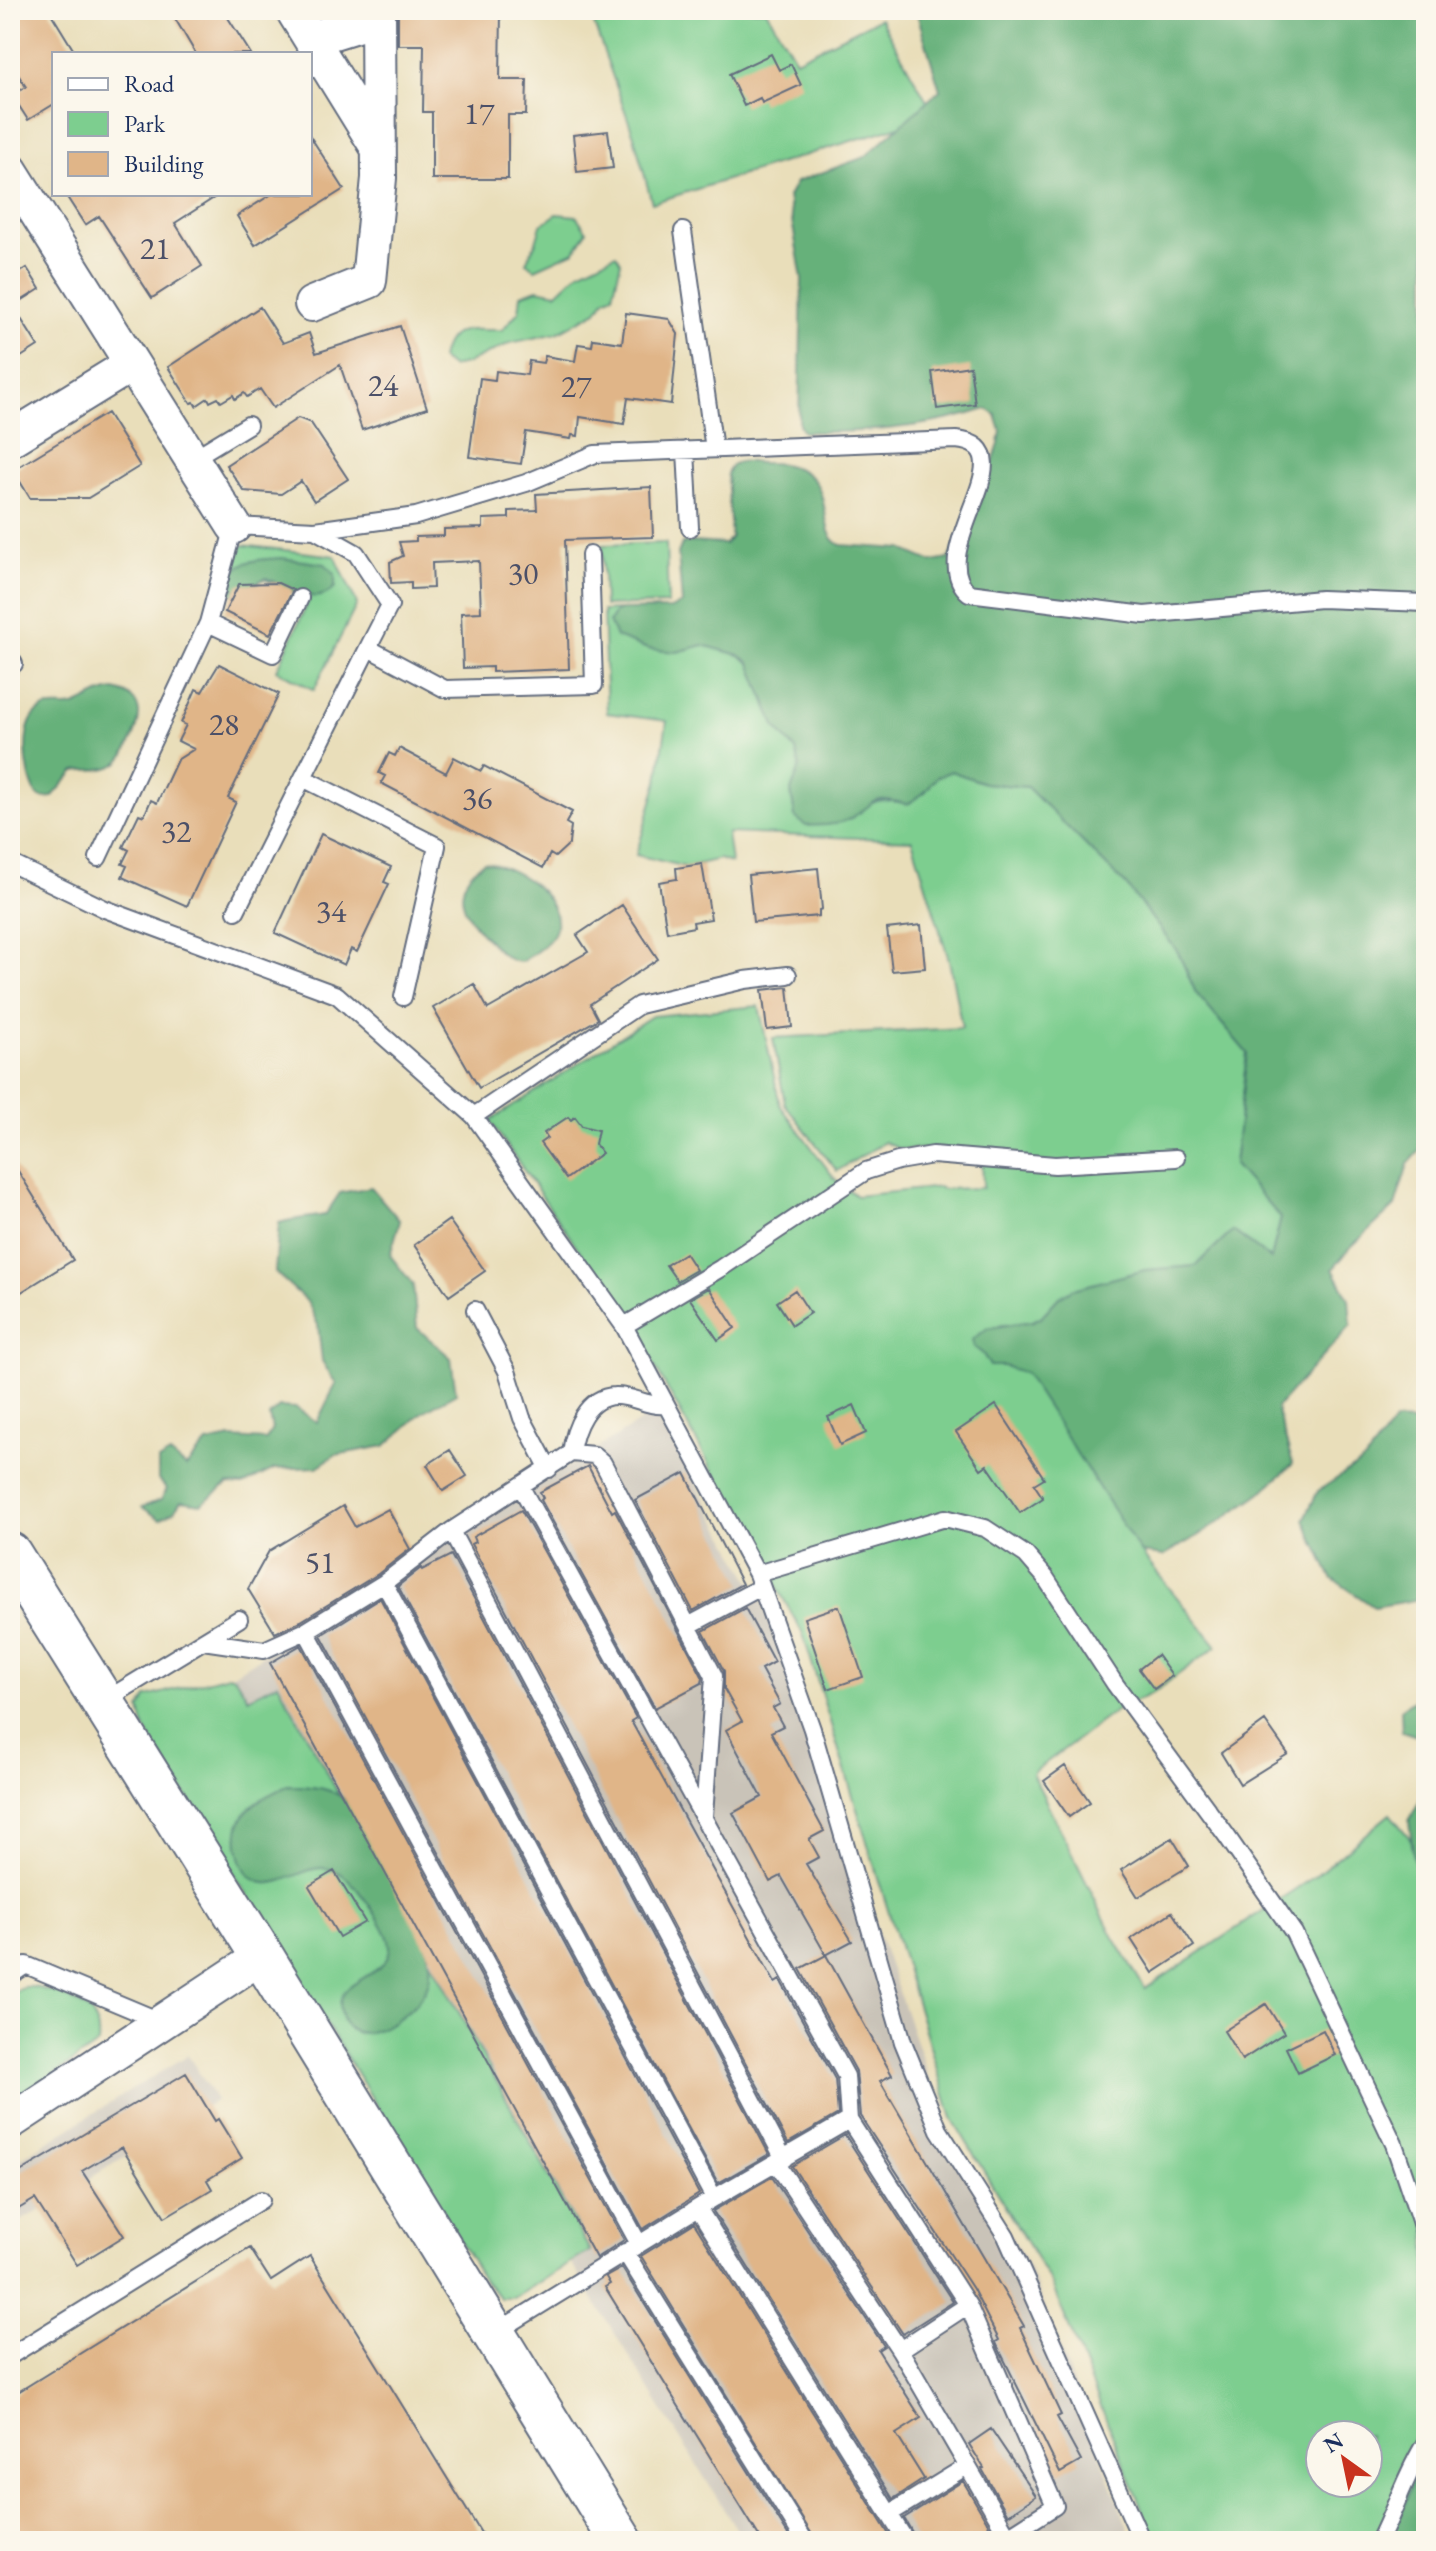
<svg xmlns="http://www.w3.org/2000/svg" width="1436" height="2551" font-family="'EB Garamond',serif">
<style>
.industrial{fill:#c9c3b8}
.green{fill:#7dce8f;stroke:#4c7e76;stroke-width:2;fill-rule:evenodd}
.forest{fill:#66b17a;stroke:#40706c;stroke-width:2}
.building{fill:#e0b588}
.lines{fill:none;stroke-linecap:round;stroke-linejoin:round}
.service-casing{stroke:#636c7e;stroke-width:20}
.minor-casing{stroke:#636c7e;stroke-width:38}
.tertiary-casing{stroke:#636c7e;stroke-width:46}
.service{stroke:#fff;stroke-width:16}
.minor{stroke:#fff;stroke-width:34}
.tertiary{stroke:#fff;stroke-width:42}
.labels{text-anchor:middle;stroke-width:8;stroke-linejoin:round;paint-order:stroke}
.number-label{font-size:32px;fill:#4c5068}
</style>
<rect width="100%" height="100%" fill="#fbf7ec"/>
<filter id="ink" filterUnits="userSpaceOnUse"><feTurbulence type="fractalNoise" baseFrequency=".0125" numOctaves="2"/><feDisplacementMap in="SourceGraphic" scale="16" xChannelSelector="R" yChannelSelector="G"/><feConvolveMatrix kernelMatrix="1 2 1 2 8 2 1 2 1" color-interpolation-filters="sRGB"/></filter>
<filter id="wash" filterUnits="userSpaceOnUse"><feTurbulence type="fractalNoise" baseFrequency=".006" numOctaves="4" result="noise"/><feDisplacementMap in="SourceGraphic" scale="32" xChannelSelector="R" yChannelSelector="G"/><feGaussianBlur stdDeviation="1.8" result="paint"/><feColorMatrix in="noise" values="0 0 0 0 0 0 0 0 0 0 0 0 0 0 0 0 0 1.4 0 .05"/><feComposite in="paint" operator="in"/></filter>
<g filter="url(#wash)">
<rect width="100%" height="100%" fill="#e9deba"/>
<path class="industrial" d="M656 1412 763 1603 944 2122 1029 2267 1133 2541H744L212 1687Z
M188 2055 216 2100 10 2228V2165Z"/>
<path class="green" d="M589 10H766L796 60 880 18 935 115 652 203 634 136Z
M557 214 576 216 587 231 575 251 535 269 526 262 536 242 541 225Z
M616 254 621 262 613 295 605 299 597 311 557 333 510 343 466 364 451 367 441 359C448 322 472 331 502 330L519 311 521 295 537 289 557 293 579 272Z
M666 543 668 604 604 606 602 545Z
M242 545 335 556 357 604 314 690 277 670 309 600 264 579 237 596 227 591Z
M621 610 615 612 617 637 648 649 677 652 703 645 739 655 750 663 776 728 796 750 800 767 791 791 795 817 849 820C874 799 876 797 908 804L925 792 936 777 951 771 984 783 1027 787 1126 885 1178 952 1196 993 1247 1053 1234 1165 1281 1218 1271 1259 1233 1231 1196 1266 1145 1270 1059 1297 1041 1317 1033 1321 996 1326 1148 1562 1217 1646 1153 1693 1117 1710 1032 1773 1113 1936 1145 1989 1315 1876 1390 1814 1426 1858V2541H1155L1052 2285 952 2118 803 1634 637 1334 490 1121 652 1016 759 1006 780 1105 835 1179 856 1196 940 1187 941 1189 983 1188 982 1149H899L885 1142 837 1171 785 1104 773 1038 962 1028 949 960 912 840 727 833 731 863 719 859 686 867 636 855 658 781 667 721 607 713 603 611ZM1320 2435H1368V2483H1320Z
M228 1675 235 1677 248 1698 278 1683 590 2251 513 2298H500L485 2282 144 1727 140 1709 147 1697Z
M24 1987C40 1985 80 2000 91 2013 98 2022 99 2034 98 2044L10 2105V1994Z"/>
<path class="forest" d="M916 10H1426V1144L1408 1164 1395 1206 1351 1247 1333 1269 1349 1299 1351 1325 1276 1408 1293 1464 1263 1491 1206 1531 1163 1556 1141 1553 1025 1373 1004 1366H990L983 1354 974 1347 972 1340 988 1328 1033 1321 1041 1317 1059 1297 1073 1289 1145 1270 1196 1266 1233 1231 1271 1259 1281 1218 1234 1165 1247 1053 1196 993 1178 952 1126 885 1027 787 984 783 951 771 937 777 925 792 908 804C867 795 882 800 851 818 838 826 820 825 806 826L795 817 791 791 800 767 796 750 776 728 750 663 739 655 703 645 677 652 648 649 616 637 609 622 615 612 621 610 671 609 682 603 678 553 682 544 692 542 725 544 731 537 727 474C730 462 739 460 751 462 764 464 778 462 790 466 841 480 813 533 841 545L902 549 932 562 948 559 980 502 999 444 1001 431 996 415 987 409C929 428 865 433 803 432L799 424 802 279 788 197 796 182 865 157 940 90Z
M281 558 325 564 335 574V587C316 609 287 587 266 578L240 591 232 589C227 559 260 559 281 558Z
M115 690C148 698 141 723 129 746 125 755 122 761 113 766 101 772 88 768 75 771L52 797 42 798 37 795C25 775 18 720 43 709 52 704 63 709 74 706 88 701 99 691 115 690Z
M484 862C513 866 560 893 556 928 555 940 531 956 521 962 507 962 499 951 489 941 463 916 447 887 484 862Z
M371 1187 400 1221 390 1255 413 1285 417 1328 451 1358 456 1393 423 1412 385 1446 335 1455 317 1467 274 1469 243 1485 228 1484 201 1504 181 1501 174 1511 160 1519 142 1507 161 1500 167 1489 158 1479V1461L170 1454 186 1467 207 1443 231 1438 266 1440 272 1429 269 1416 279 1407 296 1408 317 1422 336 1384 322 1361 318 1325 308 1302 275 1272 279 1223C295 1218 309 1218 325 1215L340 1193Z
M1395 1421 1426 1423V1598L1374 1607 1332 1578 1304 1520 1318 1491 1365 1460Z
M1426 1691V1739L1402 1731 1401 1709Z
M287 1786C303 1786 325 1786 340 1796 366 1816 414 1909 425 1942 429 1956 433 1969 428 1984 422 2006 369 2048 347 2027 343 2023 341 2016 340 2010 336 1977 388 1979 390 1948 391 1932 361 1893 350 1881 318 1849 293 1886 265 1883 239 1881 231 1835 243 1817 253 1801 270 1794 287 1786Z
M1426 1788V1935L1423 1931 1409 1821Z
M1426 2452V2541H1387L1400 2517 1423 2454Z"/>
<g id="blocks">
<path class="building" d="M10 10H49L76 54H54V104L28 120 12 95 26 87 10 62Z
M170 10H223L251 54H196Z
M398 10H501L500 80H527L526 115H508V179H432V112H423L424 45H398Z
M771 54 779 70 791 64 801 85 762 103 760 98 744 106 729 74Z
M608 131 613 168 577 172 573 135Z
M310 136 344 189 255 245 237 216 272 194H310Z
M65 194H220L175 223 202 266 152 298 99 216 85 225Z
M27 268 40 289 13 306 38 346 10 364V279Z
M260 307 283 343 309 333 316 353 400 326 427 408 362 430 340 365 273 408 260 389 247 397 244 393 235 399 233 395 221 402 218 398 210 402 208 398 196 406 194 402 191 403 168 367Z
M626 313 669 319 678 334 671 404 628 398 624 424 580 417 578 436 572 435 571 439 526 432 521 464 469 457 480 378 495 380 496 371 527 375 529 361 543 363 545 356 575 361 578 344 592 346 593 339 622 343Z
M970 366 975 404 937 409 932 372Z
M107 413 140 466 88 498H30L13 470Z
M298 418 311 423 348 479 314 501 301 481 281 494 244 491 226 465Z
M651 487 653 537 565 540 569 669 492 672V667L463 668 461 613 481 612 479 561 432 563 433 588 411 589V582L391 583 390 562 403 556 399 542 416 541V537L444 536V529L483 528V519L509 518V511L537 510 536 494Z
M278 583 293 590 270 634 225 612 239 584Z
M219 664 279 694 228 798 236 802 187 906 122 877 127 866 122 864 129 850 123 847 139 814 144 816 151 800 157 803 177 760 194 749 178 741 186 725 181 723 196 689 202 692Z
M399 748 446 773 454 757 481 771 484 766 572 812 566 823 571 826 569 844 555 857 550 854 543 868 381 783 385 776 379 773 389 753 395 756Z
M321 834 391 867 384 882 389 884 357 952 351 949 344 965 275 933Z
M702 864 711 919 693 922 694 927 667 932 659 882 677 879 676 868Z
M818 868 822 909 819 910V916L753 922 748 875Z
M622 905 658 959 590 1004 598 1019 479 1088 433 1008 474 984 488 1009 588 952 577 935Z
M921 925 925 968 892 971 887 929Z
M788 987 792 1027 767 1030 762 990Z
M568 1117 571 1120 575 1117 582 1126 598 1130 595 1144 602 1153 566 1179 540 1143 547 1138 544 1133Z
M10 1158 73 1260 10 1299Z
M449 1220 485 1271 449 1296 414 1245Z
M685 1253 696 1270 677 1281 666 1265Z
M709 1288 735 1328 718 1340 690 1299Z
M795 1290 810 1313 792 1325 777 1302Z
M854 1405 866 1433 840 1445 828 1417Z
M996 1405 1044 1478 1034 1484 1043 1498 1020 1513 987 1465 981 1469 956 1432Z
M450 1450 467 1476 443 1491 427 1465Z
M588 1466 612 1512 615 1510 703 1678 702 1683 655 1708 541 1500 543 1498 540 1492Z
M685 1473 742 1584 693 1611 635 1500Z
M343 1506 355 1527 388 1509 410 1549 378 1574 301 1621 275 1633 248 1589 269 1551Z
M521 1510 636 1718 631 1721 775 1983 780 1980 835 2079 838 2114 788 2143 471 1544 475 1542 473 1537Z
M451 1555 769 2154 718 2183 398 1586 421 1568 422 1570Z
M380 1598 699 2194 643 2229 321 1635Z
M839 1606 863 1677 828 1689 804 1618Z
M745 1608 774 1662 761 1669 780 1704 773 1708 783 1726 771 1732 824 1831 809 1839 819 1857 806 1864 852 1941 826 1955 781 1876 770 1882 733 1813 762 1797 726 1730 742 1721 724 1689V1671L703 1631Z
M301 1645 624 2240 596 2258 270 1663Z
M1157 1655 1172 1676 1154 1689 1139 1669Z
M1265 1721 1288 1754 1240 1784 1221 1753Z
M1065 1766 1090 1802 1069 1817 1044 1781Z
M1172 1838 1189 1866 1138 1897 1121 1870Z
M334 1871 365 1922 339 1937 309 1886Z
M1172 1912 1194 1946 1153 1973 1131 1939Z
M826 1955 892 2075 880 2081 1024 2326 1020 2328 1061 2415 1057 2417 1081 2461 1060 2473 997 2345 996 2342 999 2340 973 2289 860 2116 856 2071 800 1969Z
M1266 2004 1284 2033 1242 2060 1224 2031Z
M1323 2030 1335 2055 1298 2073 1286 2048Z
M186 2073 215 2121 218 2119 242 2158 207 2180 212 2189 165 2217 122 2147 82 2171 124 2236 77 2265 35 2199 10 2214V2178Z
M845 2135 953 2302 903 2334 792 2166Z
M772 2177 884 2346 878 2350 921 2418 896 2434 924 2479 893 2499 713 2211Z
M694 2223 880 2520 893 2541H816L641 2256Z
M250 2248 271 2281 310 2256 486 2541H10V2397Z
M622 2268 792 2541H762L605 2287 610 2284 606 2277Z
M991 2429 1036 2496 1008 2515 982 2469 984 2468 969 2444Z
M963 2481 990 2527 987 2529 994 2541H917L904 2518Z"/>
</g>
</g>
<g filter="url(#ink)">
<use href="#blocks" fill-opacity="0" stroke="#636c7e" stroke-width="2"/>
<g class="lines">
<g class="service-casing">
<path id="service" d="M683 231 714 449
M686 450 690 528
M192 459 248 425
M315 530 416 516 526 483 595 454 956 440C1033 447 921 552 969 593L1144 615 1321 599 1426 603
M208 623 273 654 300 598
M10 657 14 664 10 666
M303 778 437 846 403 997
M98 858 208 623 234 526 315 530 356 553 390 605 368 648 445 689 594 685 590 555
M10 863 105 909 337 995 474 1116 624 1326 757 1574 945 1518 985 1528 1026 1555 1045 1577 1115 1684 1226 1835 1294 1933 1394 2144 1426 2238
M236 911 368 648
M474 1116 639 1005 745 980 788 975
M475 1310 507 1371 522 1418 549 1469
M624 1326 721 1268 866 1171 898 1161 933 1155 1055 1165 1176 1158
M571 1453C574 1429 586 1397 615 1396 632 1395 647 1407 666 1405
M451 1531 784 2159
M757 1574 812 1729 903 2042 939 2130 1006 2236 1142 2541
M384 1583 714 2198
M688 1626 761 1587
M306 1631 639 2244
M203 1641 264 1650 306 1631 384 1583 451 1531 571 1453 594 1455 603 1463 714 1676 704 1816
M104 1701 239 1619
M10 1976 26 1965 162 2022
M849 2120 968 2305 900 2350
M777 2164 900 2350 1011 2541
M698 2208 906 2541
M625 2252 805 2541
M968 2305 1055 2506 1008 2536
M495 2333 714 2198 849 2120 846 2076 521 1487
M10 2356 261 2200
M889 2514 967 2466
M1379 2541C1396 2508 1406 2473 1426 2442"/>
</g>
<g class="minor-casing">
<path id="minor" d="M293 10 377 146
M311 39 378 18
M10 170 234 526
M312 304 369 281 379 178 378 10
M10 439 132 364
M10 2122 262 1956"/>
</g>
<g class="tertiary-casing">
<path id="tertiary" d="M10 1554 262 1956 621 2541"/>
</g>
<use href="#service" class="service"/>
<use href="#minor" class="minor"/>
<use href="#tertiary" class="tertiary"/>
</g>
</g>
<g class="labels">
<g class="number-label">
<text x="479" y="124">17</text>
<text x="155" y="259">21</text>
<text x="383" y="396">24</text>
<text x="576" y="397">27</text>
<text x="523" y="584">30</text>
<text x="224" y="735">28</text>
<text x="477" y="809">36</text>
<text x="176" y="842">32</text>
<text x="331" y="922">34</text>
<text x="320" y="1573">51</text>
</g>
</g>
<rect width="1436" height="2551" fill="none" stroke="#fbf7ec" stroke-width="40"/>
<rect x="52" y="52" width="260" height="144" fill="#fbf7ec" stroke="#a1a7b3" stroke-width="2"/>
<rect x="68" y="78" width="40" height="12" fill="#ffffff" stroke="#a1a7b3" stroke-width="2"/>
<text x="124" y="92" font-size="24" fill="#1b2f5e">Road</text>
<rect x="68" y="112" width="40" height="24" fill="#7dce8f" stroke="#a1a7b3" stroke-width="2"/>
<text x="124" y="132" font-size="24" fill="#1b2f5e">Park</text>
<rect x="68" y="152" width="40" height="24" fill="#e0b588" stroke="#a1a7b3" stroke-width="2"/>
<text x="124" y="172" font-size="24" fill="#1b2f5e">Building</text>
<g transform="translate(1344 2459) rotate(327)"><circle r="38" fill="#fbf7ec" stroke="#a1a7b3" stroke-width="2"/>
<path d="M0-6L14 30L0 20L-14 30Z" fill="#c8321e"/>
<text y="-12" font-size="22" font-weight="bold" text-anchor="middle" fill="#1b2f5e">N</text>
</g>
</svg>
